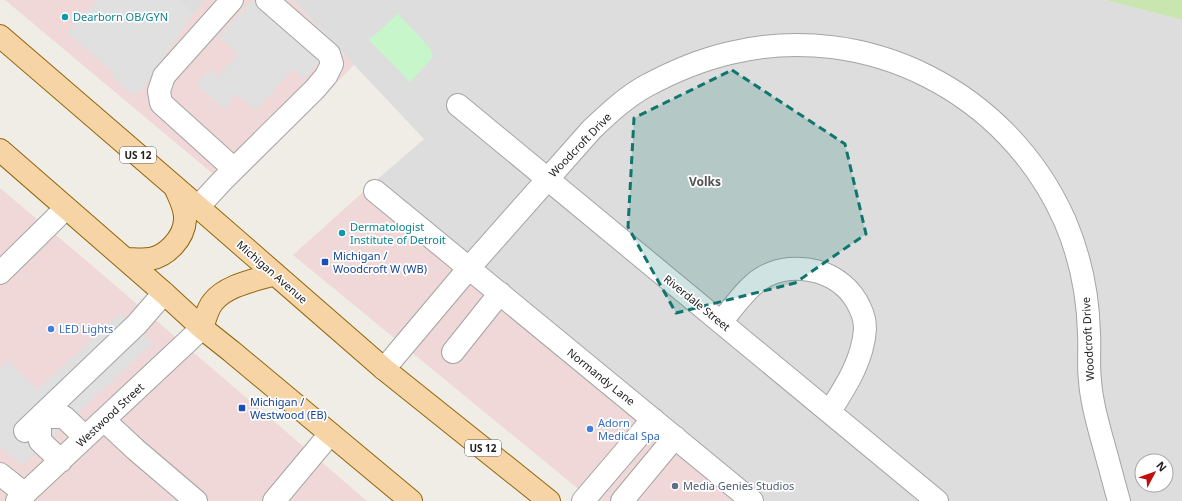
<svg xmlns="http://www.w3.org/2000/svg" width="1182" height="501" font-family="'Noto Sans',sans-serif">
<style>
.residential{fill:#dedddd;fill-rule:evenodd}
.commercial{fill:#efd8d7}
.grass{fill:#cae6b0}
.park{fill:#c7f6cb}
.parking{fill:#e0e0e0}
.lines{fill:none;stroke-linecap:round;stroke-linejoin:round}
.minor-casing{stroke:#a4a4a4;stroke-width:24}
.major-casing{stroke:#91660a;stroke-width:24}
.minor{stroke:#fff;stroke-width:22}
.major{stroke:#f6d4a5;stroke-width:22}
.marked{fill:#0f766e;fill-opacity:0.2;stroke:#0f766e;stroke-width:3;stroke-dasharray:8 5;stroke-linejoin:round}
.culture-dot{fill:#0f9aa8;stroke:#fff;stroke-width:1.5}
.transit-dot{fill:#1a4fb4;stroke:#fff;stroke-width:1.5}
.shop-dot{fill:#3f7fe0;stroke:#fff;stroke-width:1.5}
.service-dot{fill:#5c6f8a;stroke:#fff;stroke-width:1.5}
.labels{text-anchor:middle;stroke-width:3.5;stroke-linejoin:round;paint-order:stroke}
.shield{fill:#fff;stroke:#636363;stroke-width:1}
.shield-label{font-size:10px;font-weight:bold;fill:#202020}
.culture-label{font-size:11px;fill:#0d838f;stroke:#fff;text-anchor:start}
.street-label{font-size:11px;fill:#202020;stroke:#fff}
.transit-label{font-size:11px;fill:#164399;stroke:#fff;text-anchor:start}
.shop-label{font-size:11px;fill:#366cbe;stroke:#fff;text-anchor:start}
.service-label{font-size:11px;fill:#4e5e75;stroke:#fff;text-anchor:start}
.neighbourhood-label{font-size:12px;font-weight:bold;fill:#535353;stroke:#fff}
</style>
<rect width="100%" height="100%" fill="#f0ede7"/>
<path class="residential" d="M176 0H204L194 15Z
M293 0H1105L1182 20V501H766L491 277 372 184 424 139ZM1142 461H1166V485H1142Z"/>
<path class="commercial" d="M5 0H176L194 15 204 0H293L354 65 231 189Z
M372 184 491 277 766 501H593L293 255Z
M0 188 75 251 367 501H0Z"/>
<path class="grass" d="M1105 0H1182V20Z"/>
<path class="park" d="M398 14 430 48 433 57 410 82 369 40Z"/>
<path class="parking" d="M97 0H178L194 13 141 91 131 94 112 77 115 74 94 55 67 34Z
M252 0 320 61 304 79 293 69 256 111 237 94 224 109 196 85 210 70 218 77 238 54 219 37Z
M120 313 153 343 22 465 0 447V368L9 360 37 390Z"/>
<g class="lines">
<g class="minor-casing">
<path id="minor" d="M232 0 164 76 159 91 161 103 234 169
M458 105 937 501
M375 191 752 501
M198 207 222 181 315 89 326 76 332 64 329 54 267 0
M0 273 66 208
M721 322C732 309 747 287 762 278 796 258 844 271 860 308 863 314 865 322 865 329 863 360 846 386 830 411
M453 352 500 293
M384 369 469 268 592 129C609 113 626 97 646 86 672 72 700 60 730 53 867 20 1008 92 1065 221 1080 256 1088 295 1089 333 1090 349 1088 365 1090 380 1091 401 1097 420 1102 439 1108 460 1113 480 1119 501
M40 417H64L85 437
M40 417V441L61 461
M104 420 135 449 196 501
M25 431 137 324 164 293
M0 474 25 494
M17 501 202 328
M274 501 330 434
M583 501 653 419
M622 501 675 437"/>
</g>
<g class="major-casing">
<path id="major" d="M0 36 174 186 384 369 549 501
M0 150 164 293 202 328 231 351 411 501
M125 259C133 259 142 260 150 259 167 256 184 238 185 220 186 208 179 197 175 187
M202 328C205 320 207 309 213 302 226 285 256 280 275 274"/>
</g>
<use href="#minor" class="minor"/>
<use href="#major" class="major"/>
</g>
<path class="marked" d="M732 70 845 144 866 234 795 283 676 313 628 227 634 118Z"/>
<g class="culture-dot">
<circle cx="65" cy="17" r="4"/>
<circle cx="342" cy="233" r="4"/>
</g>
<g class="transit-dot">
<rect x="321" y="258" width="8" height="8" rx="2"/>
<rect x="238" y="404" width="8" height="8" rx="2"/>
</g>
<g class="shop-dot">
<circle cx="51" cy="329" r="4"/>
<circle cx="590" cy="429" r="4"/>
</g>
<circle class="service-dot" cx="675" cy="486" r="4"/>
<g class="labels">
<g class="shield">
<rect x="120" y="147" width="36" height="16" rx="3"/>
<rect x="465" y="440" width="36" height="16" rx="3"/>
</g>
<g class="shield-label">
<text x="138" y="159">US 12</text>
<text x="483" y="452">US 12</text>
</g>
<g class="culture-label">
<text x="73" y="21">Dearborn OB/GYN</text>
<text x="350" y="231">Dermatologist<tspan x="350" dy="13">Institute of Detroit</tspan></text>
</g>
<g class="street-label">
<text transform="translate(580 145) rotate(-46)" y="4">Woodcroft Drive</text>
<text transform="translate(272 272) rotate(41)" y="4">Michigan Avenue</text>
<text transform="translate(697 303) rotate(39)" y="4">Riverdale Street</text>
<text transform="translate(1088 339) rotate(-93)" y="4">Woodcroft Drive</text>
<text transform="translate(601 377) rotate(39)" y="4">Normandy Lane</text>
<text transform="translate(110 415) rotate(-43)" y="4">Westwood Street</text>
</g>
<g class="transit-label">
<text x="333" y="260">Michigan /<tspan x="333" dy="13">Woodcroft W (WB)</tspan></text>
<text x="250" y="406">Michigan /<tspan x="250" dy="13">Westwood (EB)</tspan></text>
</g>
<g class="shop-label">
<text x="59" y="333">LED Lights</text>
<text x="598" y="427">Adorn<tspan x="598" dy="13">Medical Spa</tspan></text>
</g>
<g class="service-label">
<text x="683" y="490">Media Genies Studios</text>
</g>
<g class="neighbourhood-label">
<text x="705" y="186">Volks</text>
</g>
</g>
<g transform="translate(1154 473) rotate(49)"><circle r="19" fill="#ffffff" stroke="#a6a6a6"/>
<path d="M0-3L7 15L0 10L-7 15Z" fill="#c20f0d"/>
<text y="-6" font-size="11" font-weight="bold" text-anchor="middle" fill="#202020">N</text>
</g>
</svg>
